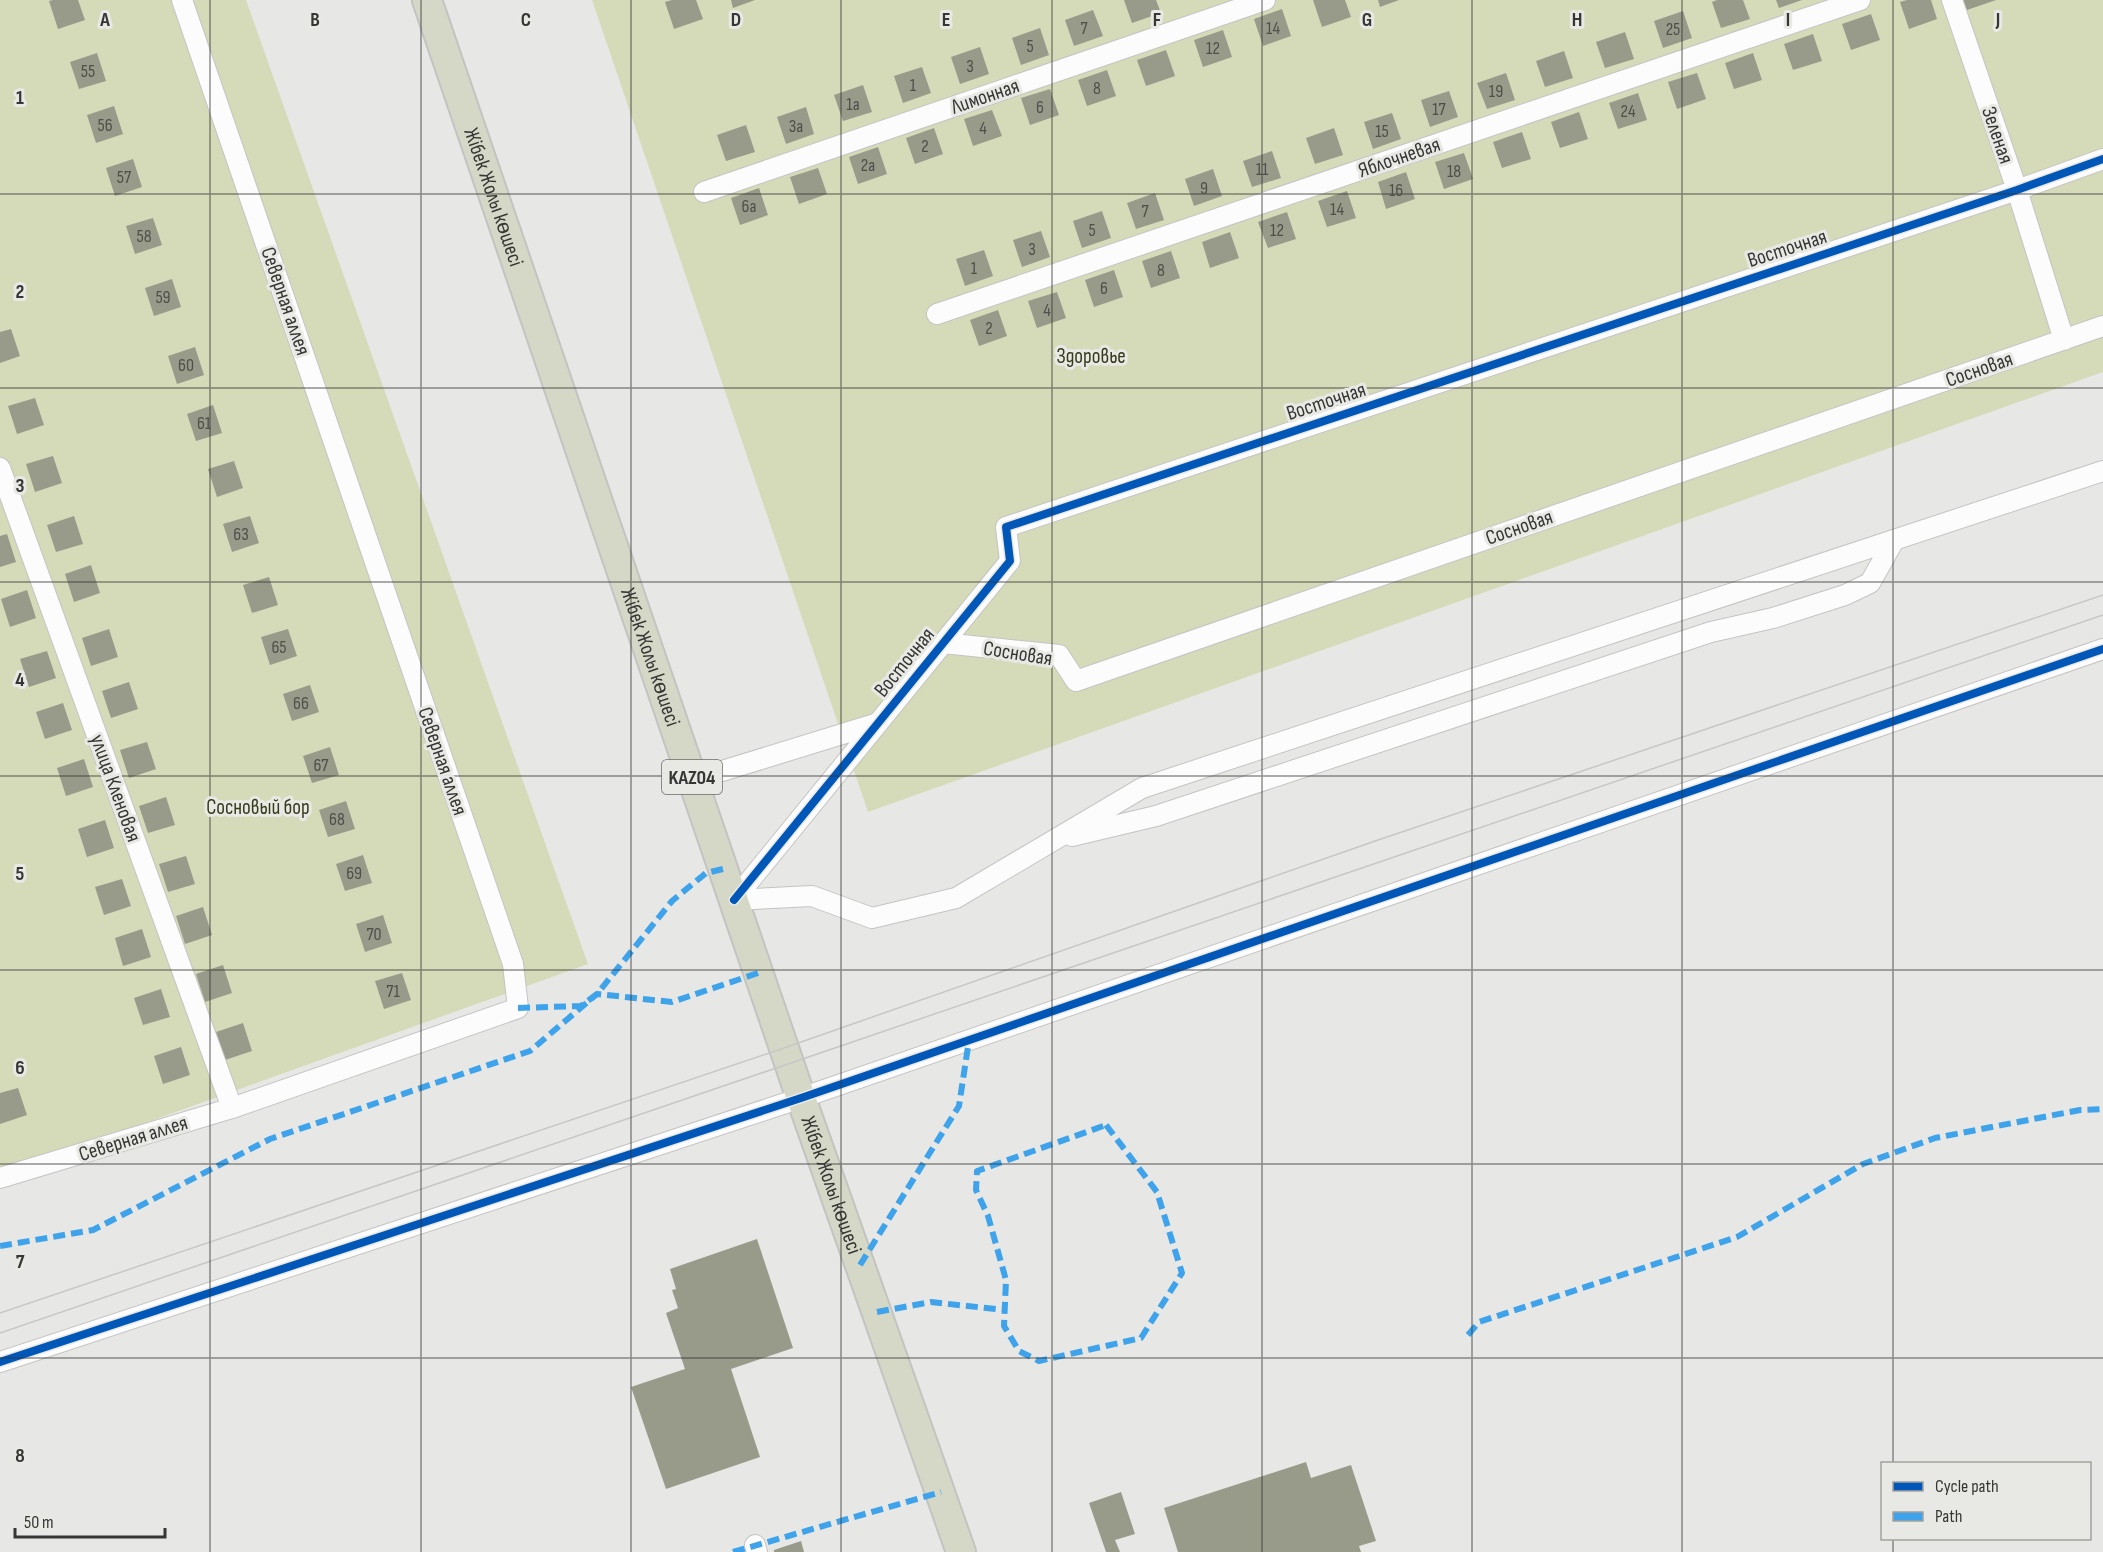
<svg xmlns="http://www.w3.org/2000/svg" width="2103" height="1552" font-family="'Sofia Sans Condensed',sans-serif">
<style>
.green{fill:#d5dbb9}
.building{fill:#989a8a}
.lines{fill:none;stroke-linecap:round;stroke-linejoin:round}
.minor-casing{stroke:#c4c4c3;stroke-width:22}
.highway-casing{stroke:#c3c4c2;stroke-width:32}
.minor{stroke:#fbfcfb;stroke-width:20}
.highway{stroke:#d6d8c7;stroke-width:28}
.tram{stroke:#c6c7c6;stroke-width:1.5}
.quiet{stroke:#3fa3eb;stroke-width:6;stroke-dasharray:12 6;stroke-linecap:butt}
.cycleway-casing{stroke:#e8e9e5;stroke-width:11}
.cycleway{stroke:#0057b8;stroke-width:8}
.grid{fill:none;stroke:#363735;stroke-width:1.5;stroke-opacity:0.55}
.labels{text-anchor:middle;stroke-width:6;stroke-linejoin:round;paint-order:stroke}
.number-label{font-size:18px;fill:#4e504a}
.shield{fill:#e8e9e5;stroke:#6b6c6a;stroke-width:1.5}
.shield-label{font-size:20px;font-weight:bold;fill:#363735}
.street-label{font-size:21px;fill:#363735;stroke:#e8e9e5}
.park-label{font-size:21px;fill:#373b19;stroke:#e8e9e5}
.grid-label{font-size:20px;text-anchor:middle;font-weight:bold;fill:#363735;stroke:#e8e9e5;stroke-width:6;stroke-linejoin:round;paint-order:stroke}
</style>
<rect width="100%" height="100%" fill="#e7e8e6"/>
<path class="green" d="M0 0H246L588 964 0 1175Z
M592 0H2103V372L868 812Z"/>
<path class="building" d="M53 0H78L85 20 58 29 49 1Z
M672 0H696L703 19 674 29 665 2Z
M731 0H755L733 8Z
M1124 0H1156L1161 13 1132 23Z
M1313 0H1345L1351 17 1322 27Z
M1378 0H1399L1380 7Z
M1717 0H1743L1750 19 1721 28 1712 2Z
M1776 0H1802L1779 8Z
M1907 0H1931L1937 19 1909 29 1900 2Z
M1963 0H1996L1967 10Z
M1282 9 1291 36 1263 46 1254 19Z
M1093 10 1103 36 1074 46 1065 20Z
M1683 11 1692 38 1663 48 1654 21Z
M1871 14 1880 40 1851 50 1842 24Z
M1040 28 1049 55 1021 65 1012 38Z
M1223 30 1232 57 1203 67 1194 40Z
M1625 32 1634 59 1605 68 1596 42Z
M1813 34 1822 61 1793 70 1784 44Z
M980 47 989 74 960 84 951 57Z
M1166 50 1175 76 1146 86 1137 60Z
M1564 51 1573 78 1545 87 1536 61Z
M97 53 106 81 79 89 70 62Z
M1753 53 1762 80 1734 89 1725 63Z
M922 67 931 93 903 103 894 76Z
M1107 70 1116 96 1087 106 1078 80Z
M1506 73 1515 100 1487 109 1477 83Z
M1697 73 1706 99 1677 109 1668 82Z
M863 85 872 112 843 121 834 95Z
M1050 89 1059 115 1030 125 1021 98Z
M1449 91 1458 117 1430 127 1421 100Z
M1638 93 1647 120 1618 129 1609 103Z
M114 106 123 134 96 143 87 115Z
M806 107 814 134 786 144 777 117Z
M992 110 1002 136 973 146 964 119Z
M1579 112 1588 139 1560 148 1551 122Z
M1392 113 1401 139 1373 149 1364 122Z
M746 125 755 152 726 161 717 135Z
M934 128 943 154 915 164 906 138Z
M1334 128 1343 155 1315 164 1306 138Z
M1522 132 1531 159 1502 168 1493 142Z
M878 147 887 174 858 184 849 157Z
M1272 151 1281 178 1252 187 1243 161Z
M1464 153 1473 179 1444 189 1435 162Z
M133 159 142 187 115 196 106 168Z
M818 168 827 194 799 204 790 177Z
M1213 169 1222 196 1194 206 1185 179Z
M1406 172 1415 199 1386 209 1378 182Z
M759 188 768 215 740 225 731 198Z
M1347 191 1356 218 1327 227 1318 201Z
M1155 193 1164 220 1136 229 1127 203Z
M1102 211 1111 238 1082 248 1073 221Z
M1287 212 1296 239 1268 248 1258 222Z
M153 218 162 245 135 254 126 226Z
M1041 231 1050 257 1022 267 1013 240Z
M1230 232 1239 258 1210 268 1202 242Z
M984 250 993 276 965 286 956 259Z
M1171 251 1180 278 1151 288 1142 261Z
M1114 270 1123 297 1094 307 1085 280Z
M172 279 181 307 154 316 145 288Z
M1057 292 1066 318 1037 328 1028 301Z
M998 310 1007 336 979 346 970 320Z
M11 329 20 356 0 363V332Z
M195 347 204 375 177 384 168 356Z
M35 398 44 425 17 434 8 406Z
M213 405 222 433 196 441 187 414Z
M53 456 62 483 35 492 26 464Z
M234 461 243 488 217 497 208 469Z
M74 516 83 544 56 552 47 525Z
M250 516 259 543 232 552 223 524Z
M7 534 16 562 0 567V536Z
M91 565 100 593 74 602 65 574Z
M269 577 278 605 252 613 243 585Z
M27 590 36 618 10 627 1 599Z
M109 629 118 657 91 666 82 638Z
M288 629 297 656 270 665 261 637Z
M47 651 56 678 29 687 20 659Z
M129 682 138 709 111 718 102 691Z
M310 685 319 712 292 721 283 694Z
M63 703 72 730 45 739 36 712Z
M147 742 156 769 129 778 120 750Z
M330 747 339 775 312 783 303 756Z
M84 759 93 787 66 796 57 768Z
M166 797 175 825 148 833 139 806Z
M346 801 355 829 328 837 319 810Z
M105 820 114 848 87 857 78 829Z
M363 855 372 883 345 891 336 864Z
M186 856 195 884 168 892 159 864Z
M122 879 131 906 104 915 95 887Z
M203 907 212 935 185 944 176 916Z
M383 915 392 943 365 952 356 924Z
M142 929 151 957 123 966 115 938Z
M223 965 232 993 205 1002 196 974Z
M402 973 411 1000 384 1009 375 981Z
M161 989 170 1017 143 1025 134 998Z
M243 1023 252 1051 225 1060 216 1032Z
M181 1047 190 1075 163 1084 154 1056Z
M18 1088 27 1115 0 1124V1093Z
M757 1239 793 1348 731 1369 760 1457 666 1489 631 1387 685 1369 666 1313 678 1308 672 1290 676 1289 670 1269Z
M1306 1462 1311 1478 1351 1465 1376 1541 1359 1546 1361 1552H1178L1164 1508Z
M1121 1492 1135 1534 1115 1540 1120 1552H1106L1089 1503Z
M801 1541 804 1552H774V1550Z"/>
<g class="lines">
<g class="minor-casing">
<path id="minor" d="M1952 0 2017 190 2064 340
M704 192 1265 0
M937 314 1860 0
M0 468 232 1108
M943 643 1059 655 1076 681 2103 326
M693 780 878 723
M1072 836 1156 816 1711 632 1773 618 1845 595 1870 583 1893 542
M734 900 1010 561 1006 527 2017 190 2103 159
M734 900 812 896 872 918 956 898 1142 788 2103 471
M0 1178 232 1108 518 1008 513 964 182 0
M0 1362 801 1098 2103 649
M755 1545 757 1552"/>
</g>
<g class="highway-casing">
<g id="highway">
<path id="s1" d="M427 0 801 1098 961 1552"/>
</g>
</g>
<use href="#minor" class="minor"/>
<use href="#highway" class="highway"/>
<path class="tram" d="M0 1313 784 1048 1378 840 2103 595
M0 1333C701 1094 1401 852 2103 615"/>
<path class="quiet" d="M518 1008 581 1006 597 994 672 901 706 873 723 869
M1106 1125 1157 1192 1182 1273 1141 1338 1039 1361 1019 1351 1004 1326 1006 1280 988 1216 976 1190 977 1171Z
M0 1246 93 1230 270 1139 530 1051 597 994 672 1002 758 973
M860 1265 959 1106 969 1040
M877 1312 931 1302 1004 1310
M1468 1335 1479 1322 1737 1237 1863 1164 1935 1138 2080 1110 2103 1109
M733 1552 941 1492"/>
<g class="cycleway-casing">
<path id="cycleway" d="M734 900 1010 561 1006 527 2017 190 2103 159
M0 1362 801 1098 2103 649"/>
</g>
<use href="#cycleway" class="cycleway"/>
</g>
<path class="grid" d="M210 0V1552M421 0V1552M631 0V1552M841 0V1552M1052 0V1552M1262 0V1552M1472 0V1552M1682 0V1552M1893 0V1464M0 194H2103M0 388H2103M0 582H2103M0 776H2103M0 970H2103M0 1164H2103M0 1358H2103M1893 1538V1552"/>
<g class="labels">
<g class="number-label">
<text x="1084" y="34">7</text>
<text x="1273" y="34">14</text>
<text x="1673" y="35">25</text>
<text x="1030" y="52">5</text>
<text x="1213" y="54">12</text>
<text x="970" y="72">3</text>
<text x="88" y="77">55</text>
<text x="913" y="91">1</text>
<text x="1097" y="94">8</text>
<text x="1496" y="97">19</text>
<text x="853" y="110">1а</text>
<text x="1040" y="113">6</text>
<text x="1439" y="115">17</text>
<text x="1628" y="117">24</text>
<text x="105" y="131">56</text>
<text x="796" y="132">3а</text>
<text x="983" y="134">4</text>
<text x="1382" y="137">15</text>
<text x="925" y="152">2</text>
<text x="868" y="171">2а</text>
<text x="1262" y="175">11</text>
<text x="1454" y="177">18</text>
<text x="124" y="183">57</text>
<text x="1204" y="194">9</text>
<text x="1396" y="196">16</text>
<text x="749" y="212">6а</text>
<text x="1337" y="215">14</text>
<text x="1145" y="217">7</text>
<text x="1092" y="236">5</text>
<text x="1277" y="236">12</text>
<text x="144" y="242">58</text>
<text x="1032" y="255">3</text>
<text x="974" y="274">1</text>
<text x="1161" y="276">8</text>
<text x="1104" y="294">6</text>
<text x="163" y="303">59</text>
<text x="1047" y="316">4</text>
<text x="989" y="334">2</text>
<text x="186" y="371">60</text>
<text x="204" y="429">61</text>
<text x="241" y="540">63</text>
<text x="279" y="653">65</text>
<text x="301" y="709">66</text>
<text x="321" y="771">67</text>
<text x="337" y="825">68</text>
<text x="354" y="879">69</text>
<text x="374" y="940">70</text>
<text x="393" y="997">71</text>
</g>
<rect class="shield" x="662" y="760" width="60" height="34" rx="4.5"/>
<g class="shield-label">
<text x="692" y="784">KАZ04</text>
</g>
<g class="street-label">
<text transform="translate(985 96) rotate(-19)" y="7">Лимонная</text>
<text transform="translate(1998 135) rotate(71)" y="7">Зеленая</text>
<text transform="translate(1399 157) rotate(-19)" y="7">Яблочневая</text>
<text dy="7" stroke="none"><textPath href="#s1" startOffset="208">Жібек Жолы көшесі</textPath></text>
<text transform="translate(1787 248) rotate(-18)" y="7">Восточная</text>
<text transform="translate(286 301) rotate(71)" y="7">Северная аллея</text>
<text transform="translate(1979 369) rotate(-19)" y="7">Сосновая</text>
<text transform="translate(1326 401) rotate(-18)" y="7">Восточная</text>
<text transform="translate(1519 527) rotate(-19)" y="7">Сосновая</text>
<text transform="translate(1018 653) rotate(9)" y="7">Сосновая</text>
<text dy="7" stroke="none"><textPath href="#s1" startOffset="694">Жібек Жолы көшесі</textPath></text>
<text transform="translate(904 662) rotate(-51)" y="7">Восточная</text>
<text transform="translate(443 761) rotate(71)" y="7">Северная аллея</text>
<text transform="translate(116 788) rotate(70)" y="7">улица Кленовая</text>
<text transform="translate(133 1138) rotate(-17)" y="7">Северная аллея</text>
<text dy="7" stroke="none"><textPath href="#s1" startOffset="1252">Жібек Жолы көшесі</textPath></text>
</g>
<g class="park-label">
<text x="1091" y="363">Здоровье</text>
<text x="258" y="814">Сосновый бор</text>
</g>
</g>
<g class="grid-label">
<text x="105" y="26">A</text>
<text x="315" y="26">B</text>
<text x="526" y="26">C</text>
<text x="736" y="26">D</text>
<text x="946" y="26">E</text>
<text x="1157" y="26">F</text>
<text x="1367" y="26">G</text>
<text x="1577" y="26">H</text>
<text x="1788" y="26">I</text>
<text x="1998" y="26">J</text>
<text x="20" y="104">1</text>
<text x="20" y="298">2</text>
<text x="20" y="492">3</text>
<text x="20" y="686">4</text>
<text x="20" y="880">5</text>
<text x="20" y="1074">6</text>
<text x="20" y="1268">7</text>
<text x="20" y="1462">8</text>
</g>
<rect x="1881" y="1462" width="210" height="78" fill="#e8e9e5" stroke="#a1a29f" stroke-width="1.5"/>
<rect x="1893" y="1482" width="30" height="9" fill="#0057b8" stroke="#a1a29f" stroke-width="1.5"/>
<text x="1935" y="1492" font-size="18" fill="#363735">Cycle path</text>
<rect x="1893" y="1512" width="30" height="9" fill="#3fa3eb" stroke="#a1a29f" stroke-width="1.5"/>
<text x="1935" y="1522" font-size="18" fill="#363735">Path</text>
<path d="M15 1528v9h150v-9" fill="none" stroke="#363735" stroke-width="3"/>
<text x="24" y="1528" font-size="18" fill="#363735" stroke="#e8e9e5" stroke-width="4.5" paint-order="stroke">50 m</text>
</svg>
